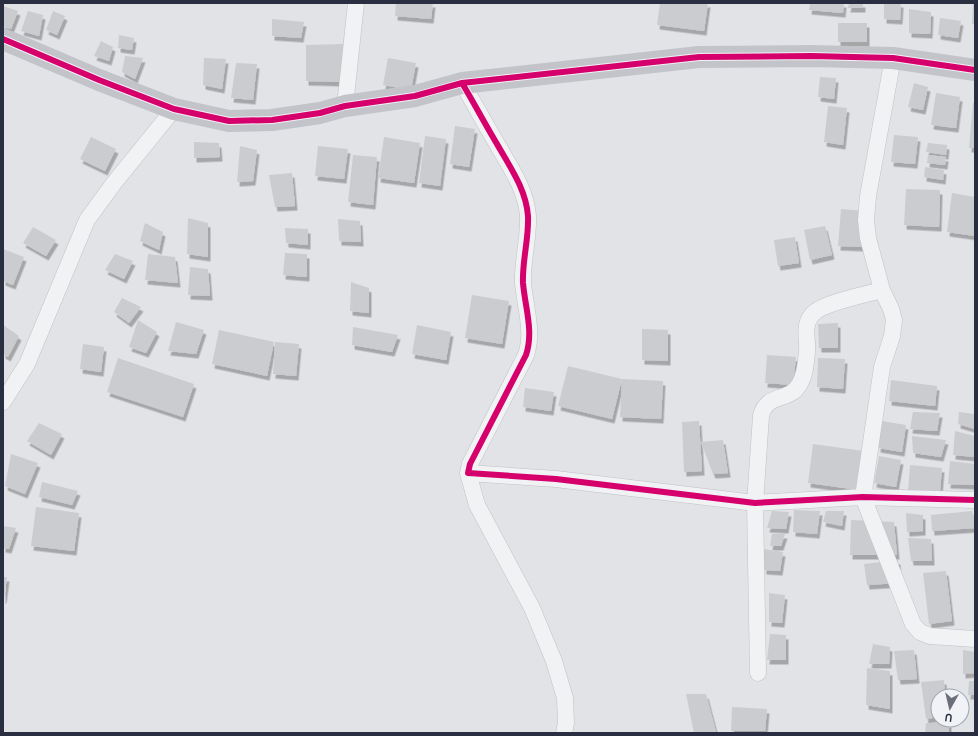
<svg xmlns="http://www.w3.org/2000/svg" width="978" height="736" font-family="Overpass,sans-serif">
<style>
.building{fill:#cbcccf;filter:url(#shadow)}
.lines{fill:none;stroke-linecap:round;stroke-linejoin:round}
.street-casing{stroke:#c0c1c5;stroke-width:17}
.street{stroke:#f1f2f4;stroke-width:16}
.secondary{stroke:#c3c4c9;stroke-width:22}
.cycleway-casing{stroke:#f0f2f6;stroke-width:8}
.cycleway{stroke:#d6006c;stroke-width:6}
</style>
<defs>
<filter id="shadow"><feDropShadow dx="2.5" dy="4.5" stdDeviation="0" flood-color="#0004"/></filter>
</defs>
<rect width="100%" height="100%" fill="#e2e3e7"/>
<path class="building" d="M396 3H433L431 19 395 16Z
M660 3H708L704 31 657 25Z
M810 3H844L843 13 809 10Z
M849 3H863V8H848Z
M884 3H901L900 20 884 19Z
M973 3H975V24H972Z
M3 6 18 11 11 29 3 27Z
M909 9 931 12 930 34 909 33Z
M28 11 43 15 39 36 21 31Z
M53 11 65 16 57 35 46 30Z
M940 18 961 21 958 38 938 35Z
M272 19 304 22 301 38 272 36Z
M838 23H867V42H838Z
M119 35 134 38 132 50 118 48Z
M101 41 113 47 109 61 94 56Z
M343 44 342 82 306 81V45Z
M125 56 143 58 135 79 122 72Z
M204 58 226 59 222 89 203 85Z
M388 58 416 63 411 90 383 85Z
M236 63 257 64 253 100 231 98Z
M820 77 836 78 834 99 818 97Z
M914 83 928 87 923 110 908 107Z
M936 93 960 97 956 128 931 125Z
M973 103H975V148H969Z
M828 106 847 108 843 145 824 142Z
M455 126 475 129 469 167 450 164Z
M894 135 918 137 915 164 891 162Z
M425 136 446 139 440 186 419 183Z
M91 137 116 149 105 171 80 159Z
M384 137 420 143 414 183 378 178Z
M194 142 219 143 220 157 194 158Z
M928 143 947 145 946 155 926 152Z
M240 146 257 150 253 181 237 182Z
M318 146 348 149 344 179 315 176Z
M353 155 377 157 373 205 348 202Z
M928 155 946 157 945 165 927 163Z
M925 167 944 170 943 180 924 177Z
M292 173 295 206 275 207 269 175Z
M906 189 940 190 939 227 904 225Z
M952 193 975 197V236L947 232Z
M841 209 865 211 863 247 838 246Z
M188 218 208 223V257L187 254Z
M338 219 360 221 361 242 339 241Z
M145 223 163 232 159 250 140 241Z
M825 226 832 255 810 260 804 230Z
M33 227 56 240 46 256 23 243Z
M285 228 308 229V245L286 243Z
M795 237 799 263 778 266 774 240Z
M3 249 24 257 13 285 3 281Z
M285 253 307 254V277L283 275Z
M115 254 133 261 124 279 105 270Z
M148 254 175 257 178 283 145 280Z
M190 267 208 269 210 296 188 295Z
M351 282 369 288V313L350 311Z
M472 295 509 301 502 344 465 338Z
M122 298 141 307 129 323 114 312Z
M138 320 157 332 146 353 129 347Z
M176 322 204 330 196 354 168 351Z
M838 323V348H819L818 324Z
M3 325 19 336 8 357 3 354Z
M417 325 451 332 446 360 412 354Z
M353 327 398 335 392 352 352 345Z
M642 329 668 330V361L642 360Z
M219 330 274 342 267 376 212 364Z
M275 342 299 344 296 376 273 374Z
M83 344 104 347 101 372 80 369Z
M767 355 796 357 793 385 765 383Z
M118 358 194 384 183 417 107 392Z
M818 358 845 359 843 389 817 387Z
M568 366 622 379 663 381 661 419 620 417 622 379 612 419 558 406Z
M891 380 937 386 935 406 889 401Z
M525 388 554 392 551 411 523 407Z
M913 412 940 413 937 431 910 429Z
M959 412 975 414V429L958 424Z
M699 421 702 471 684 472 682 422Z
M882 421 906 425 902 452 878 448Z
M39 423 62 434 51 455 27 441Z
M955 431 975 436V457L953 455Z
M912 436 946 440 941 457 913 453Z
M723 440 728 473 713 474 701 442Z
M813 444 864 451 859 490 808 483Z
M11 454 38 463 25 494 5 486Z
M879 456 901 460 896 487 874 483Z
M950 461 975 464V485L948 484Z
M910 465 942 468 940 491 908 492Z
M42 482 78 491 72 505 39 497Z
M36 507 79 513 74 551 31 546Z
M794 510 820 511 817 534 793 532Z
M772 511 789 512 786 529 767 528Z
M826 511H844L842 526 823 522Z
M972 511 975 521V528L932 531 931 515Z
M906 513 923 515V531L907 532Z
M851 520 894 522 897 555H850Z
M3 526 16 528 9 549 3 548Z
M772 534H785L781 546H770Z
M908 538 931 539 932 561H911Z
M763 549 783 552 780 571 764 570Z
M898 560 899 583 867 585 864 564Z
M946 571 952 621 929 624 923 573Z
M3 577H7L4 599H3Z
M769 593 785 595 782 623 769 622Z
M770 634 786 635V660H767Z
M873 644 890 647 889 664H869Z
M914 650 917 679 898 680 894 651Z
M963 650 975 652V673L963 674Z
M867 668 890 671V709L866 705Z
M944 680 945 696H938V717L926 719 921 682Z
M969 681H975V695H968Z
M686 694H706L716 732 694 733Z
M732 707 767 709 765 731H731Z
M926 723H949V733H925Z"/>
<g class="lines">
<g class="street-casing">
<path id="street" d="M893 58 868 196 866 220 868 238 882 290 891 309 894 320 892 336 882 367 863 497 913 624 920 632 930 636 975 639
M462 83C474 103 485 124 497 144 510 167 526 189 528 216 529 239 522 261 523 283 525 307 534 332 526 355L470 464 468 473 556 479 755 503 863 497 975 500
M345 106 356 3
M3 402 27 364 87 220 114 183 174 109
M468 473 477 505 532 608 554 661 565 698 566 723 564 733
M758 673 755 503 761 416C767 392 788 403 799 385 805 376 806 363 807 352 808 343 805 333 807 325 808 320 811 315 815 312 825 303 867 294 882 290"/>
</g>
<use href="#street" class="street"/>
<path class="secondary" d="M3 39 99 80 174 109 229 121 272 120 320 113 345 106 415 96 462 83 699 57 812 56 893 58 975 70"/>
<g class="cycleway-casing">
<path id="cycleway" d="M3 39 99 80 174 109 229 121 272 120 320 113 345 106 415 96 462 83 699 57 812 56 893 58 975 70
M462 83C474 103 485 124 497 144 510 167 526 189 528 216 529 239 522 261 523 283 525 307 534 332 526 355L470 464 468 473 556 479 755 503 863 497 975 500"/>
</g>
<use href="#cycleway" class="cycleway"/>
</g>
<rect width="978" height="736" fill="none" stroke="#292e40" stroke-width="8"/>
<g transform="translate(950 708) rotate(188)"><circle r="19" fill="#f0f2f6" stroke="#a0a4ad"/>
<path d="M0-3L7 15L0 10L-7 15Z" fill="#6a6d7a"/>
<text y="-6" font-size="11" font-weight="bold" text-anchor="middle" fill="#292e40">U</text>
</g>
</svg>
